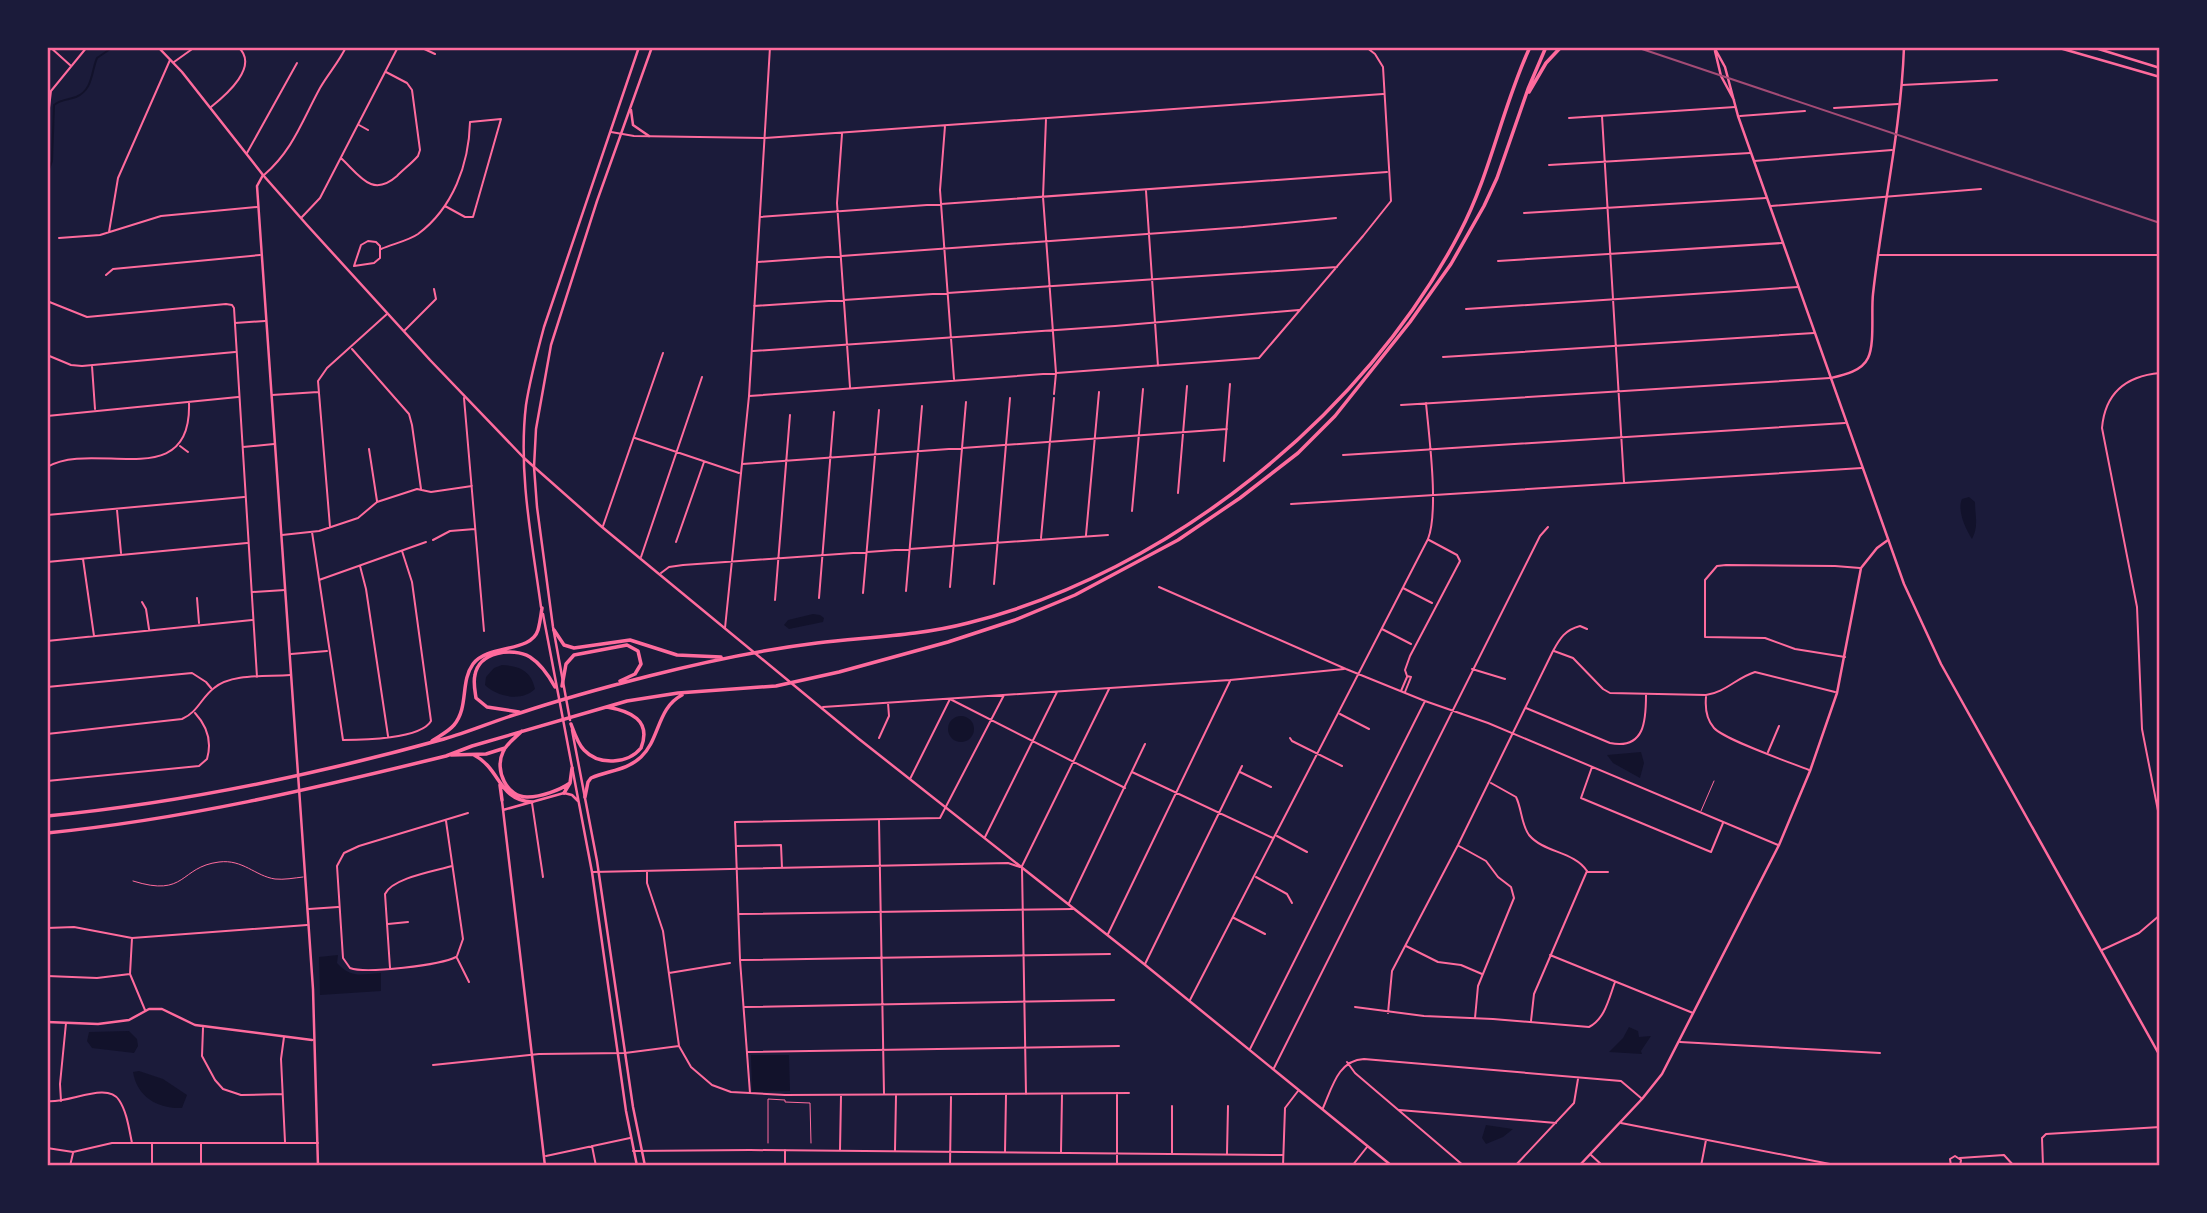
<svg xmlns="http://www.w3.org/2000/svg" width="2207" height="1213" font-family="Lora,serif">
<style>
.water{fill:#12122b}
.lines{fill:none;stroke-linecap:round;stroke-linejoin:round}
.stream{stroke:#12122b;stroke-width:2}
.service{stroke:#ff6b9d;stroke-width:1}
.minor{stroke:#ff6b9d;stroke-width:2}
.tertiary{stroke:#ff6b9d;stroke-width:2.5}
.secondary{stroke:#ff6b9d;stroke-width:2.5}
.primary{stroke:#ff6b9d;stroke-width:2.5}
.motorway{stroke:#ff6b9d;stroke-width:3.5}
.rail{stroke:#a44b75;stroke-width:2}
.neatline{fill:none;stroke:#ff6b9d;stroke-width:2.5}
</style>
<rect width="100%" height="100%" fill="#1b1b3a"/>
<path class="water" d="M1969 497 1975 502C1975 516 1979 526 1972 539 1965 528 1957 510 1962 499Z
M813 614 820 615 824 618 823 622 789 629 784 625 788 620Z
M502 665C520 666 531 671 535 689 522 702 497 697 485 685L486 677 494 668Z
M948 729a13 13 0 1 1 26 0a13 13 0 1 1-26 0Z
M1641 752 1644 763 1640 778 1613 763 1607 755Z
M338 955 337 963C352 979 361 974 381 973V991L320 995 319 957Z
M1629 1027 1638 1031 1639 1037 1651 1036 1641 1051 1642 1054 1609 1052 1623 1038Z
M129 1031 137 1039 138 1046 134 1053 92 1048 87 1041 89 1032Z
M751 1055H789L790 1091 752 1092Z
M139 1071 163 1079 187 1095 182 1108C158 1109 137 1097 133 1072Z
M1486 1125 1513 1129 1503 1137 1486 1144 1482 1138Z"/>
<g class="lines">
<path class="stream" d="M47 175 52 161 54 105C61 99 68 100 76 97 93 90 91 72 97 58L113 47"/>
<path class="service" d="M1701 811 1714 781
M133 881C187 898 179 867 219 862 243 859 255 876 275 879 284 880 294 878 303 877
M768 1143V1099L785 1100V1102L810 1103 811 1143"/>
<path class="minor" d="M50 47 70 65
M420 47 435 54
M174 62 195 47
M1902 85 1997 80
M211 107C226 95 260 66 238 47
M1834 108 1898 104
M1602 116 1624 482
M1740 116 1805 111
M1569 118 1735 107
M1046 119 1043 197 1056 373 1054 394
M47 125 51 91 87 47
M359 125 368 130
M945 126 940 190 954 379
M611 132 634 136 765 138 1383 94
M842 134 837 203 850 387
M247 153 297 63
M341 158C360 176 372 198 397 176 404 169 412 163 418 156L420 150 412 90 407 83 386 72
M1754 161 1892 150
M1549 165 1750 153
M264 175C293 150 302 121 320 88 328 74 339 62 346 47
M1146 191 1158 366
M1771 206 1981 189
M1524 213 1766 198
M302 217 320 198 398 47
M760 217 1387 172
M109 232 118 178 170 60
M59 238 100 235 161 216 257 207
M368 241 376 242 380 246V258L374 263 354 266 361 245Z
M381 249C392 244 408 241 418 234 453 208 469 164 470 122L501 119 473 217H465L445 206
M1879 255H2160
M1498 261 1782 243
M758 262 1243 227 1336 218
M106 275 113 269 260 255
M47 301 87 317 226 304 232 305 234 308 257 677
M754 306 1337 267
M1466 309 1798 287
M235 323 265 321
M404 331 436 299 434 289
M352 349 409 414 412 425 421 489
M753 351 1115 326 1299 310
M47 355 71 365 82 366 235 352
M1443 357 1814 333
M92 366 95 409
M2160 373C2126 376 2105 393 2102 428L2137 607 2142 729 2160 821
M272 395 318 392
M749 396 1259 358 1363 236 1391 201 1383 67 1375 54 1366 47
M464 398 484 631
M1401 405 1830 378
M47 416 238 397
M635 438 739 473
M180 446 188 452
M243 447 274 444
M369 449 377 501
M1343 455 1845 423
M1224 461 1230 384
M742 464 1227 429
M47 467C94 439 192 495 189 403
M1178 493 1187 386
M1291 504 1862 468
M117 510 121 553
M1132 511 1143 389
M47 515 244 497
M603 526 663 353
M330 527 318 381 327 368 387 314
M312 532 343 740C362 740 421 739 431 721L412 582 402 551
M282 535 319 531 358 518 377 502 417 489 431 492 472 486
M1086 535 1099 392
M1041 538 1054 398
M433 540 450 531 475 529
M676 542 704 462
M641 557 702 377
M83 559 94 636
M47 562 247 543
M360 566 366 589 388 736
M661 573 669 567 683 565 1108 535
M319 580 426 542
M994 584 1010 398
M950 587 966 402
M1159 587 1346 669 1425 701 1488 723 1778 845
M1403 588 1432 603
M906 591 922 406
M253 592 285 590
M863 593 879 410
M197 598 199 623
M819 598 834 412
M775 600 790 415
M142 602 146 609 149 629
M725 628 749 396 770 47
M1382 629 1411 644
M47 641 252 620
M1554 651 1573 658 1603 689 1610 693 1706 695C1726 692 1736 678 1755 672L1835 692
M291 654 327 651
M1845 657 1795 649 1765 638 1705 637V580L1717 566 1726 565 1835 566 1860 568
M1472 669 1505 679
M47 687 192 673 206 682 211 688
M1401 691 1407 677
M1405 692 1411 677 1407 676 1405 670 1410 656 1460 561 1457 555 1429 540
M1706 697C1705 708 1706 719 1714 728 1725 740 1789 762 1809 770
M823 707 1230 680 1344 669
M1526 708 1610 743C1645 750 1646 720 1646 695
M1340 714 1369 729
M47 734 182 719C198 712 201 698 214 688 232 673 267 677 290 675
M879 738 889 716 888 703
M1290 738 1292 741 1342 766
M1768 752 1779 726
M1592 767 1581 798 1711 852 1723 823
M1132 772 1273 838
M1240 772 1271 787
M910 779 950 699 1125 788
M47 781 199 766 207 759C212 742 207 726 195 713
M1491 783 1516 797C1522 809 1521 824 1529 835 1544 853 1574 851 1587 871
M532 803 543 877
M879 820 884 1094
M446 821 463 939 457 956
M1277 836 1307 852
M985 837 1057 692
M737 846 781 845 782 868
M1459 846 1486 861 1498 877 1511 887 1514 898 1478 986 1475 1018
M1022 866 1109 689
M1022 868 1026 1094
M647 871V883L663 931 679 1046 691 1067 712 1085 731 1092 785 1095 1129 1093
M593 872 1008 863 1020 867
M1588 872H1608
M1256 877 1287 894 1292 903
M1069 903 1145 744
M309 909 338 907
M739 914 1073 909
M1234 918 1265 934
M388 924 408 922
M47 928 74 927 132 938 307 925
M1108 934 1230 681
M132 938 130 974 145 1010
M1406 946 1438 962 1461 965 1482 974
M2102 950 2139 933 2160 915
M1550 955 1693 1013
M456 957C441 965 366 974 350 968L343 958 337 866 344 853 359 846 468 813
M457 958 469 982
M741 960 1110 954
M1145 964 1242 766
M390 968 385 894C392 878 435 871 452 866
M669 973 730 963
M47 976 97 978 130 974
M1190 1000 1428 539C1439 511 1429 436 1426 403
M745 1007 1114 1000
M1355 1007 1424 1016 1493 1019 1589 1027C1605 1019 1609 998 1615 982
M1388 1013 1392 971 1458 845 1553 651C1560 638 1565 630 1580 626L1587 629
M1531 1021 1534 994 1587 871
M203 1028 202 1056 215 1080 223 1089 241 1095 282 1094
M284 1037 281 1059 285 1142
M1680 1042 1880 1053
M1250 1049 1425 701
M748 1052 1119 1046
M1347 1062 1355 1073 1464 1166
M433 1065 539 1054 625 1053 679 1046
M1274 1068 1540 536 1548 527
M750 1093 740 960 735 822 940 818 1004 695
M47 1101C68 1104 107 1081 119 1100 127 1112 129 1129 132 1143
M61 1101 60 1084 66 1023
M1323 1108C1332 1088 1338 1060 1364 1059L1621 1081 1641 1098
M1399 1110 1556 1123
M1621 1123 1840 1166
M152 1143V1166
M201 1143V1166
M592 1146 596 1166
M47 1148 73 1152 112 1143H318
M840 1150 841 1096
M895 1150 896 1096
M633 1151 750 1150 1283 1155
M1005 1152 1006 1095
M1061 1152 1062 1095
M1172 1153V1106
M1227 1153 1228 1106
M1591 1155 1603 1166
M546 1156 630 1138
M1960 1158 2004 1155 2014 1166
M70 1166 73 1153
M785 1166V1150
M950 1166 951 1097
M1117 1166V1093
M1283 1166 1285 1108 1298 1091
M1352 1166 1367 1147
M1515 1166 1574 1103 1578 1079
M1701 1166 1706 1140
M1951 1166 1950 1159 1955 1156 1961 1160 1960 1166
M2043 1166 2042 1138 2046 1134 2160 1127"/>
<path class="tertiary" d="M263 175 257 186 313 989 318 1166
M1831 378C1844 375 1862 371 1868 358 1875 344 1871 311 1873 294 1882 212 1901 130 1904 47
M47 1022 98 1024 129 1020 149 1009H162L195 1025 312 1040
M1579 1166 1642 1099 1662 1074 1779 845 1810 771 1837 693 1861 568 1877 548 1888 540"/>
<path class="secondary" d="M158 47 182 72 263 175 307 225 430 360 524 458 602 527 859 739 1144 964 1392 1166
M1714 47 1725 67 1738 116 1904 584 1941 664 2160 1056
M1715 51 1721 76 1734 100
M502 801 545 1166
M503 810 564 793"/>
<path class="primary" d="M2056 47 2160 77
M2092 47 2160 68
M631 110 633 125 649 136
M541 607C532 541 518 472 526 405 530 379 537 353 544 327L639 47
M543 614 592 872 626 1111 637 1166
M570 720 553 627 537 507 534 467 536 429 551 345 597 201 652 47
M572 730 597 861 633 1107 645 1166
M564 793 572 795 578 801"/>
<path class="motorway" d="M1529 92 1546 63 1561 47
M554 630 564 645 574 648 630 640 677 655 721 657
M562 686 566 664 574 655 627 645 638 651 641 664 635 674 620 681
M519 712 487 707 476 698C475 691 473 682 475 675 479 652 512 647 530 657 541 664 549 676 555 687
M571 724C574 732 578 744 584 750 599 766 628 764 641 748 652 720 630 711 607 707
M522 731C515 738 506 744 503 752 494 770 507 798 528 797 541 797 560 790 570 783
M432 741C439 736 448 732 454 725 469 707 460 682 473 664 488 644 531 653 538 630 540 623 541 615 542 608
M451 755 486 754 505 748
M474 755C501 769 498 800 532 802
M500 785 502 800
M564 793 570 783 572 768
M585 797 588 782 591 778C609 770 626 771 641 757 660 739 657 708 682 695
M47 816C181 803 314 775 444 739 469 732 494 721 520 713 562 699 606 687 649 676 704 662 760 650 817 643 867 637 918 636 968 623 1168 573 1365 415 1460 232 1491 173 1502 107 1530 47
M47 833C185 819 312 789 446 756L472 746 627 701 678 693 776 686 839 672 948 642 1015 620 1075 595 1178 540 1240 498 1298 453 1335 416 1410 322 1451 264 1484 206 1497 178 1528 89 1546 47"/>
<path class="rail" d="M1636 47 2160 223"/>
</g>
<rect width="2207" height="1213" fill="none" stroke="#1b1b3a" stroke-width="98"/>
<rect x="49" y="49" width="2109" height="1115" class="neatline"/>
</svg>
